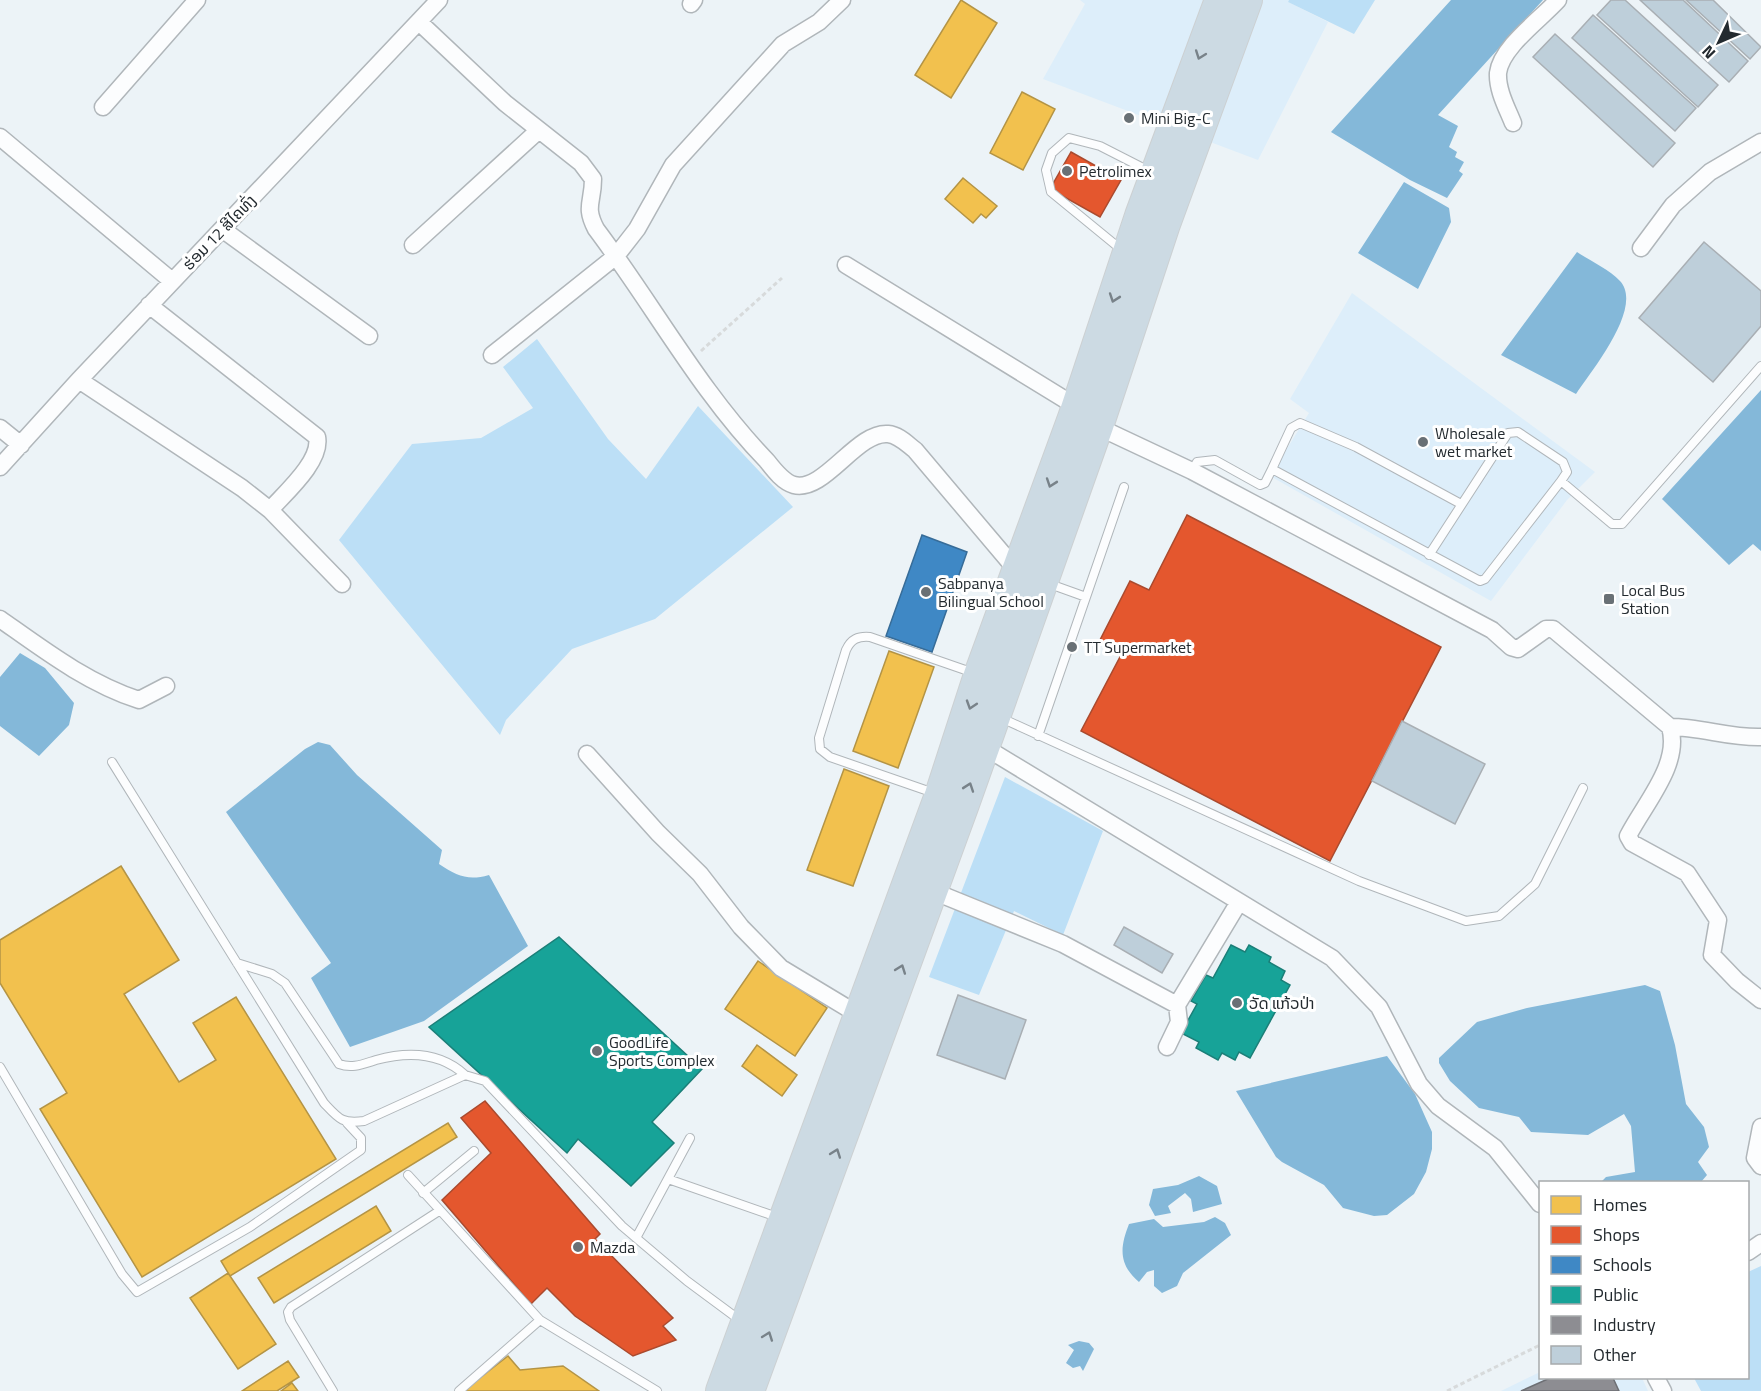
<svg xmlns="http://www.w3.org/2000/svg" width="1761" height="1391" font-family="'Titillium Web','Noto Sans Lao',sans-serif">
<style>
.built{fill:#ddeefa}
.green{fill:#bcdff6}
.water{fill:#84b8d9}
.homes{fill:#f2c14e;stroke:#b49445;stroke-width:1.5}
.shops{fill:#e4572e;stroke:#aa4a2e;stroke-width:1.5}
.schools{fill:#3f88c5;stroke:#376c98;stroke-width:1.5}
.public{fill:#17a398;stroke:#1b7f78;stroke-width:1.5}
.industry{fill:#8d8d92;stroke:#6d6f74;stroke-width:1.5}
.building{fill:#becfda;stroke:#a9afb4;stroke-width:1.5}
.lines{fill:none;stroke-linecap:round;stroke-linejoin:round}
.lane-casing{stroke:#b0b6ba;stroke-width:10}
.street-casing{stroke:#b0b6ba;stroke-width:19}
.highway-casing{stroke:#ccd0d2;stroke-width:34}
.path{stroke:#d7dadb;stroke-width:3;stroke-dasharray:4.5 3;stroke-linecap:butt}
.lane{stroke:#fcfdfe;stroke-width:8}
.street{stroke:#fcfdfe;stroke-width:16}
.highway{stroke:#ccdae3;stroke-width:32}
.oneway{stroke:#788289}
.poi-dot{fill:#697075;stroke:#fff;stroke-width:2}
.labels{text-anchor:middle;stroke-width:6;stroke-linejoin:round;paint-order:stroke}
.poi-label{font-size:16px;fill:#232a2f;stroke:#fff;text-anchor:start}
.street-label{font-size:16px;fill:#232a2f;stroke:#fff}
</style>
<rect width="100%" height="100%" fill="#ecf3f7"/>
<path class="built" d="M1080 0H1289L1288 2 1328 22 1258 160 1043 79 1085 4Z
M1352 293 1595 472 1567 500 1491 601 1270 476 1309 413 1290 399Z
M1540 1372V1378H1642L1648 1391H1501Z"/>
<path class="green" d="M1289 0H1375L1354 34 1288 2Z
M537 339 608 439 646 479 698 406 793 507 655 619 572 649 506 720 500 735 339 540 412 444 481 438 533 408 503 367Z
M1005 777 1103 831 1063 935 1014 911 979 995 929 977Z
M1761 1266V1391H1701L1694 1378H1748V1272Z"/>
<path class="water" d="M1451 0H1543L1438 115 1458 126 1449 147 1457 152 1455 157 1464 162 1459 171 1463 174 1447 198 1410 180 1331 132Z
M1404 182 1449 208 1451 222 1418 289 1358 253Z
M1577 252C1590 261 1609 269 1620 281 1644 307 1592 370 1576 394L1501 355Z
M1761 390V551L1753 544 1729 565 1662 499Z
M20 653 45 668 74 703 69 725 39 756 0 726V677Z
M318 742 330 745 357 775 442 850 439 864C457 876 468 881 489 875L528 946 424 1021 350 1047 311 978 331 963 226 812 305 749Z
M1645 985 1660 991 1675 1045 1686 1104 1704 1127 1709 1147 1698 1162 1707 1175 1701 1182H1601L1606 1177 1635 1172 1631 1126 1624 1114 1588 1135 1531 1132 1519 1117 1479 1108 1450 1081 1439 1063V1058L1477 1022 1527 1008Z
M1387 1056 1415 1094 1432 1132V1149L1426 1172 1414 1194 1387 1215 1374 1216 1343 1208 1324 1185 1282 1162 1276 1157 1236 1091Z
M1199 1176 1217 1186 1222 1204 1193 1212 1191 1199 1185 1193 1168 1206 1171 1213 1155 1216 1149 1205 1153 1189 1178 1185Z
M1215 1217 1225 1223 1231 1235 1183 1273 1177 1286 1162 1293 1154 1286V1270L1147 1272 1139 1282C1118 1264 1120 1247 1129 1224L1154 1219 1163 1227 1204 1222Z
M1079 1341 1089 1343 1094 1349 1083 1371 1080 1366 1073 1368 1066 1363 1074 1350 1068 1345Z"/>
<path class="homes" d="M961 0 997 23 951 98 915 75Z
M1022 92 1055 109 1023 170 990 153Z
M963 178 997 206 986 218 981 214 973 223 945 199Z
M889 651 934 667 898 768 853 751Z
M844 769 889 786 853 886 807 870Z
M121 866 179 960 124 994 179 1082 216 1060 193 1023 236 997 336 1159 142 1277 40 1109 67 1093 0 983V940Z
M758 961 827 1008 795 1056 725 1009Z
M757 1045 797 1075 782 1096 742 1066Z
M448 1123 457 1137 230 1276 221 1261Z
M376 1206 391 1231 274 1303 258 1278Z
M228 1273 276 1344 238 1369 190 1298Z
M508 1356 520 1370 563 1366 599 1391H463Z
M288 1361 299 1377 277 1391H242Z
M292 1383 298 1391H281Z"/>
<path class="shops" d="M1071 152 1121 180 1100 217 1050 189Z
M1187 515 1441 647 1330 861 1081 731 1122 653 1099 642 1130 581 1149 590Z
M485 1101 600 1234 595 1239 673 1318 663 1326 676 1340 633 1356 575 1316 547 1288 531 1304 442 1200 491 1153 461 1118Z"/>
<path class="schools" d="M922 535 967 552 932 652 886 636Z"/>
<path class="public" d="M559 937 702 1069 652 1122 674 1143 631 1186 578 1139 567 1153 429 1027Z
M1231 945 1245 952 1249 945 1271 957 1269 962 1285 971 1281 980 1290 985 1250 1058 1239 1052 1235 1060 1222 1053 1218 1060 1196 1048 1199 1042 1181 1033 1197 1004 1191 1001 1206 975 1213 978Z"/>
<path class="industry" d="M1550 1378H1613L1619 1391H1521Z"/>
<path class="building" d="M1611 0H1625L1718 85 1698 107 1597 15Z
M1640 0H1683L1748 61 1729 82Z
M1686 0H1713L1761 47 1750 59Z
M1593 15 1696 108 1675 131 1572 38Z
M1555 34 1675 143 1653 167 1533 57Z
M1704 242 1761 291V326L1713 382 1639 318Z
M1402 721 1485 764 1455 824 1372 781Z
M1124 927 1173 954 1162 973 1114 945Z
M958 995 1026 1020 1005 1079 937 1055Z"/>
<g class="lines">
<g class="lane-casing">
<path id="lane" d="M1123 251 1051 192 1046 170 1052 153 1069 138 1100 146 1151 172
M1272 469 1291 428 1300 423 1356 447 1461 504
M1192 471 1197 462 1215 460 1260 485 1265 483 1272 469 1480 581 1485 579 1561 481 1612 524H1622L1761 366
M1429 555 1508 433 1518 432 1563 462 1567 472 1561 481
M1047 583 1086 597
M999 717 1359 881 1466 921 1499 916 1535 884 1583 788
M1038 736 1124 487
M112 762 324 1103C339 1119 342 1124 364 1121L465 1075 485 1081 622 1226 687 1281 741 1321
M934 793 830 757 820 749 819 738 846 650C851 639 858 636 870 637L974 673
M237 963 272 974 285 983 339 1064C352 1069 363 1064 376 1060 409 1051 440 1052 465 1075
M0 1067 122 1274 137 1292 250 1227 361 1150V1138L347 1123
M408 1175 540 1320 657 1391
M668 1179 780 1218
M423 1193 474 1151
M636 1238 690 1138
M333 1391 290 1320 288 1312 291 1307 439 1211
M459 1391 540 1320"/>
</g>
<g class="street-casing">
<path id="street" d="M691 4 694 0
M419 22 505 103 581 163 593 179C593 203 584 206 596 229 654 306 700 392 767 461 774 470 783 482 794 485 824 493 857 431 888 434 899 435 907 444 915 450L1019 573
M103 107 197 0
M1513 123C1507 108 1497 90 1498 73 1501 47 1541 19 1558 0
M0 137 172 281
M222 229 369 336
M413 245 539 130
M1641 248 1673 205 1710 172 1761 142
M846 265 1077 407
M149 305 317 437C322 461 285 493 270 510
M492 355 616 256 637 229 673 165 783 44 819 22 842 0
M79 380 242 488 270 510 342 584
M1092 424 1192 471 1492 630 1511 647 1518 649 1546 629H1553L1670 727C1681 764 1645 803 1628 836L1632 843 1687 873 1718 920 1712 955 1737 981 1761 1000
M0 428 21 445
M0 467 79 380 439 0
M0 619C44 650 87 683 139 700L166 686
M1670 727C1701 727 1730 738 1761 737
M983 746 1332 958 1379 1007 1419 1084 1438 1106 1495 1148 1540 1204
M587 754 658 833 700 874 741 927 781 968 859 1015
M930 890 1063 944 1177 1005 1179 1022 1167 1047
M1177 1005 1239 902
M1761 1127 1755 1158 1761 1166
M1748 1252 1761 1243
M1656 1378 1663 1391"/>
</g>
<g class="highway-casing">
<path id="highway" d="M722 1391 941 795 980 675 1074 418 1141 216 1221 0
M748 1391 963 804 1097 426 1164 224 1246 0"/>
</g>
<path class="path" d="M701 351 782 278
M1447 1391 1540 1345"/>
<use href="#lane" class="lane"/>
<use href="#street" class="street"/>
<use href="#highway" class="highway"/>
</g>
<defs><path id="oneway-chevron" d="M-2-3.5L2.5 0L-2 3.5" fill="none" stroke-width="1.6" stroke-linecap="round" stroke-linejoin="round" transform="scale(1.5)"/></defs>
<g class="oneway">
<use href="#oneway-chevron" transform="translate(1200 55) rotate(110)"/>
<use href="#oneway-chevron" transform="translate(1114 298) rotate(109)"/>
<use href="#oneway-chevron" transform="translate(1051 483) rotate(109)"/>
<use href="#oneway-chevron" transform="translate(971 705) rotate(108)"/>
<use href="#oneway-chevron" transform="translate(969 787) rotate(-71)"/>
<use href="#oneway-chevron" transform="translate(901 969) rotate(-70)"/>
<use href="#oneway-chevron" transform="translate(836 1153) rotate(-70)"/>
<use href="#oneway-chevron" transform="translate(768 1336) rotate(-70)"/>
</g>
<g class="poi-dot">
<circle cx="1129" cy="118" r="6"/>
<circle cx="1067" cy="171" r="6"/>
<circle cx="1423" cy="442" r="6"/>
<circle cx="926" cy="592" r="6"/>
<rect x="1603" y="593" width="12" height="12" rx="3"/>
<circle cx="1072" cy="647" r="6"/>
<circle cx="1237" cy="1003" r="6"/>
<circle cx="597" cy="1051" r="6"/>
<circle cx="578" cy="1247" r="6"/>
</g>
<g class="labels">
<g class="poi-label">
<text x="1141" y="124">Mini Big-C</text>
<text x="1079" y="177">Petrolimex</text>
<text x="1435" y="439">Wholesale<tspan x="1435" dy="18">wet market</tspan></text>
<text x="938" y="589">Sabpanya<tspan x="938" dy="18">Bilingual School</tspan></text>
<text x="1621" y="596">Local Bus<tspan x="1621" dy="18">Station</tspan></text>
<text x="1084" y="653">TT Supermarket</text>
<text x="1249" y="1009">ວັດ ແກ້ວປ່າ</text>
<text x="609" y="1048">GoodLife<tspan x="609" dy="18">Sports Complex</tspan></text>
<text x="590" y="1253">Mazda</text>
</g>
<g class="street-label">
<text transform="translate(219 232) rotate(-46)" y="6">ຮ່ອມ 12 ສີໄຄທົ່ງ</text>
</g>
</g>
<rect x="1539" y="1181" width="210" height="198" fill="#ffffff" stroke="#a7aaac" stroke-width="1.5"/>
<rect x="1551" y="1196" width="30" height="18" fill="#f2c14e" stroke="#a7aaac" stroke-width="1.5"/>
<text x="1593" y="1211" font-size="18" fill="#232a2f">Homes</text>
<rect x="1551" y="1226" width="30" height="18" fill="#e4572e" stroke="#a7aaac" stroke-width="1.5"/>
<text x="1593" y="1241" font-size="18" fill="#232a2f">Shops</text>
<rect x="1551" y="1256" width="30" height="18" fill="#3f88c5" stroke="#a7aaac" stroke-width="1.5"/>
<text x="1593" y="1271" font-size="18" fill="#232a2f">Schools</text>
<rect x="1551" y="1286" width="30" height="18" fill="#17a398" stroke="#a7aaac" stroke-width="1.5"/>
<text x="1593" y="1301" font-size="18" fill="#232a2f">Public</text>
<rect x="1551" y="1316" width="30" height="18" fill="#8d8d92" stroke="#a7aaac" stroke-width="1.5"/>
<text x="1593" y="1331" font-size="18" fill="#232a2f">Industry</text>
<rect x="1551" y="1346" width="30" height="18" fill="#becfda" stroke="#a7aaac" stroke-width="1.5"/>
<text x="1593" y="1361" font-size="18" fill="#232a2f">Other</text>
<g transform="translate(1719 42) rotate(226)" stroke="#ffffff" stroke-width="4.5" paint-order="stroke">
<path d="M0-4.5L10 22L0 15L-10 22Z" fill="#232a2f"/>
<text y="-9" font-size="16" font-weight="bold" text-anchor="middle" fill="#232a2f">N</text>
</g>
</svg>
